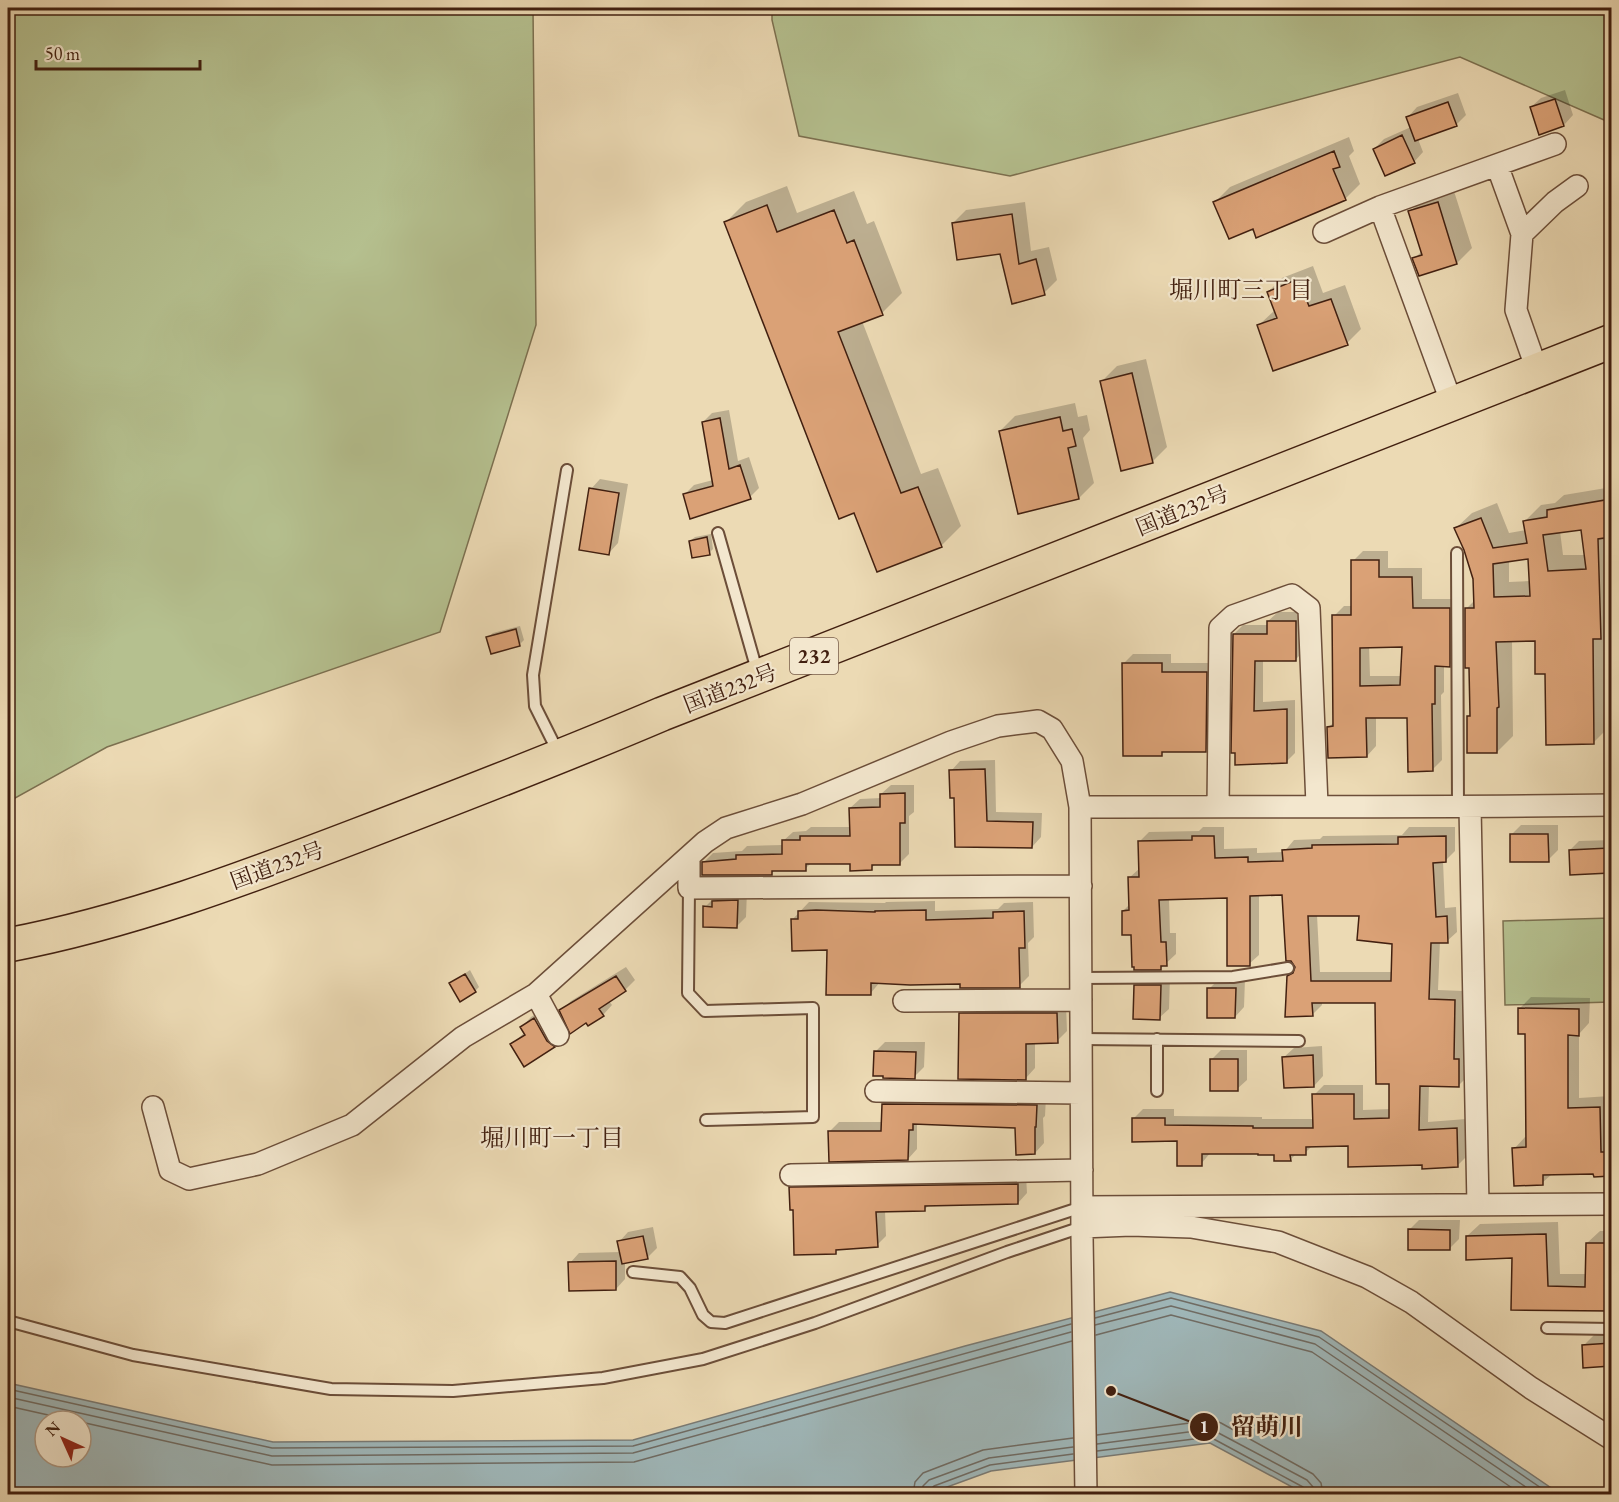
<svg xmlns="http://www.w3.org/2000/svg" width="1619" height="1502" font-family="'EB Garamond','Noto Serif JP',serif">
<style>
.green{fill:#b5c08f;stroke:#7c7050;stroke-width:1.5}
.water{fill:#9fb7b9;stroke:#7a7b75;stroke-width:1.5;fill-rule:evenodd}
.shadow{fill:#0003;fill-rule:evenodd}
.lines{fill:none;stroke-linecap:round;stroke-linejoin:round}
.shore{stroke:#706c64;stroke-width:1.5}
.building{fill:#daa176;stroke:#422010;stroke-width:1.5;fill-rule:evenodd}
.service-casing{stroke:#6c4e39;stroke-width:14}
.minor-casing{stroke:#6c4e39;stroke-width:24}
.trunk-casing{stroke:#422010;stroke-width:36}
.service{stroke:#f3e7ce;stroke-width:10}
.minor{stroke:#f3e7ce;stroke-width:21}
.trunk{stroke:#ecdab4;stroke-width:33}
.labels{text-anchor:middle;stroke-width:4.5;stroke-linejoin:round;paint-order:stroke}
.shield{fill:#f3e7ce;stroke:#775c49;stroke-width:1.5}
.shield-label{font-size:21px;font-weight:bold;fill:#422010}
.street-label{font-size:22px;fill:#422010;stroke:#f3e7ce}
.neighbourhood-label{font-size:24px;fill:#422010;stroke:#f3e7ce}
.leader{fill:none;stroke:#422010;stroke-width:2}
.callout-dot{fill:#422010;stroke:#f3e7ce;stroke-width:2}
.mark-label{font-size:18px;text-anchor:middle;font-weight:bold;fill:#fff}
.callout-label{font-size:24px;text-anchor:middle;font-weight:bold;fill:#422010;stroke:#f3e7ce;stroke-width:4.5;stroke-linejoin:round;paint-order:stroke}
</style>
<rect width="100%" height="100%" fill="#ecdab4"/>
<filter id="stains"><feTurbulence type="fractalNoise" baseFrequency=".00333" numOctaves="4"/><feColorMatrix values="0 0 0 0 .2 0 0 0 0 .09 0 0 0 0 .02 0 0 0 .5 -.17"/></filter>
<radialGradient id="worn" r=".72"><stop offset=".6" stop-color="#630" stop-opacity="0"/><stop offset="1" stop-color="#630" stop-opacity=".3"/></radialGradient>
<path class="green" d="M8 8H533L536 325 440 632 107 747 8 802Z
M772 8H1611V123L1460 57 1010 176 799 136 772 20Z
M1611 918V1002L1505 1005 1503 921Z"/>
<path class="water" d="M1170 1292 1321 1331 1560 1494H1305L1210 1443 991 1471 928 1494H8V1383L273 1442 633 1440 965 1346ZM45 1421H81V1457H45Z"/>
<path class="shadow" d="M1565 90 1573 115 1564 125 1531 107 1541 98Z
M1458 93 1466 115 1456 125 1418 139 1423 152 1414 162 1374 149 1384 139 1411 127 1408 117 1417 107Z
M1349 137 1354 151 1349 156 1360 184 1345 199 1215 202 1230 187Z
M787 186 797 213 854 191 867 224 874 221 902 293 882 313 862 321 921 474 938 468 961 526 941 546 855 511 726 222 746 202Z
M1453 188 1472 248 1457 263 1414 259 1422 251 1410 212 1425 197Z
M1025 202 1031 251 1049 247 1057 280 1044 293 1001 252 953 223 966 210Z
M1313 266 1323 293 1345 285 1361 329 1347 343 1259 325 1275 310 1268 292 1282 278Z
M1146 359 1167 447 1152 462 1102 381 1117 366Z
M1075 403 1078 417 1087 415 1090 430 1083 438 1094 483 1079 498 1000 431 1015 416Z
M729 410 738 461 749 457 759 488 750 497 685 494 694 485 713 480 703 422 712 413Z
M600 479 628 484 618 543 609 553 591 489Z
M1612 487V626L1608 629 1609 727 1593 743 1546 672 1536 640H1512L1513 736 1497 752 1468 716 1472 713 1466 609 1475 600V579L1456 528 1472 513 1497 503 1509 533 1526 530 1525 521 1541 505 1555 503 1564 495ZM1582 528 1586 555H1563L1560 531ZM1530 557 1531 581 1509 582V560Z
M711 534 713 549 709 553 690 541 695 537Z
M1363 551H1388V568H1422V599H1459V656L1449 665H1444V692L1441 695 1442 760 1432 770 1409 717H1376V746L1367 756 1329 727 1335 721 1334 616 1344 606H1352L1353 561ZM1369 646H1403L1402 676H1370Z
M1278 612H1305L1304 651 1295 660H1263V702L1295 700V753L1286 762 1236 751 1234 634 1243 625H1268V621Z
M520 626 524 640 519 645 488 637 493 633Z
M1133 654H1171V663H1216L1215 741 1205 751H1165L1161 754 1123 664Z
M995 760 996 812 1042 813 1041 837 1032 847 956 846V796L951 771 960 761Z
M891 785H914V812L909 816V854L899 864H876L871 868 852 862H812L805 869H776L772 873 703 863 713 853 742 851 747 846 783 845V841L793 832 806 831 811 827H851L850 808 860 799 881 798V794Z
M1521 825H1558V850L1548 860 1511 835Z
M1203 827H1224V849L1257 848V853L1284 852 1294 840 1320 839 1323 836 1402 835 1409 827H1455V851L1445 861H1443L1445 908 1456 907 1457 932 1447 941H1440L1438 990 1464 991 1463 1050H1468V1076L1458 1086 1429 1085 1428 1122 1466 1119 1467 1156 1457 1166 1424 1163 1350 1144 1313 1145 1305 1153 1296 1154 1290 1160 1276 1154 1211 1152 1201 1164 1179 1140 1133 1119 1143 1109H1174V1116L1262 1117V1119H1314V1095L1324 1085H1363V1110L1391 1109V1082L1377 1002H1322V1005L1312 1015 1288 976 1297 967 1284 893 1259 894V955L1249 964 1228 896 1169 899 1170 933H1176V954L1161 968 1132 933 1123 911 1130 904 1129 878 1140 868 1139 842 1149 832 1199 831ZM1361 914 1393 942V972H1320L1317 915Z
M1612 840V871L1571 873 1570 850 1579 841Z
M747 891 746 917 736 927 705 907 715 897Z
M935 901V911L998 909 1004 903 1033 902 1034 937 1028 943 1029 976 1019 986 961 982H880L870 994 828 948 792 920 809 902 885 903 886 902Z
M626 967 635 980 625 990 609 1001 612 1005 603 1015 561 1011 571 1001Z
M470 970 479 987 475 991 451 983Z
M1145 976H1170L1169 1009 1159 1018 1135 986Z
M1219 979H1245L1244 1007 1235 1017 1209 989Z
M1531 997 1590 998 1589 1023 1579 1034V1098L1610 1096 1612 1175H1595V1173L1552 1174 1542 1183 1514 1149 1525 1137H1528L1526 1033 1520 1008Z
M971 1004H1066L1067 1031 1057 1041 1035 1042V1068L1026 1078 961 1014Z
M544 1009 563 1037 554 1046 524 1065 512 1044 525 1032 522 1027 531 1017Z
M885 1042H925L924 1067 914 1077 876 1051Z
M1322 1046 1323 1076 1314 1086 1284 1057 1294 1048Z
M1221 1050H1247V1080L1237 1089 1211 1060Z
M893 1095 1046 1097 1045 1116 1043 1118 1044 1143 1035 1153 1016 1127 917 1124V1149L908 1159 830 1131 839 1122H883V1104Z
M1026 1175 1027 1193 1018 1203 930 1204 924 1210 885 1211 886 1236 877 1245 839 1248 835 1252 795 1209 791 1188 800 1179Z
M1419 1220H1460L1459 1239 1450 1248 1409 1230Z
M1558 1222 1560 1274H1587V1243L1600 1231H1612V1310L1513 1309V1257L1467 1236 1480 1224Z
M653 1227 657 1248 647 1258 625 1262V1279L616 1289 570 1263 579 1253 621 1252 619 1242 628 1232Z
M1612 1331V1365L1585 1366 1584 1345 1597 1332Z"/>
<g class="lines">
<path class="shore" d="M1095 1318 1171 1298 1319 1337 1550 1494
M1095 1325 1171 1306 1315 1344 1536 1494
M1096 1335 1171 1315 1312 1352 1521 1494
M8 1389 272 1448 633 1446 1071 1324
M8 1397 272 1456 633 1453 1071 1332
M8 1406 75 1421
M81 1422 272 1465 634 1462 1072 1341
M1097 1435 1213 1420 1221 1423 1313 1474 1321 1483 1323 1494
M1097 1444 1211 1429 1307 1480 1313 1487 1314 1494
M1097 1451 1210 1437 1303 1487 1306 1494
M913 1494 915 1482 923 1473 983 1450 1073 1438
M922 1494 923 1486 929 1480 989 1458 1073 1447
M929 1494 930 1490 934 1486 990 1465 1073 1454"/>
</g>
<path class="building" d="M1555 99 1564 126 1539 135 1530 107Z
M1448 102 1457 126 1415 141 1406 117Z
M1402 135 1415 163 1385 176 1373 149Z
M1334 151 1340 167 1333 169 1346 200 1256 238 1253 229 1229 239 1213 202Z
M1438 202 1457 264 1419 276 1412 258 1422 255 1408 211Z
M767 205 777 232 834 210 847 243 854 240 883 315 838 332 901 493 918 487 942 547 877 572 854 513 839 519 724 222Z
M1012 214 1019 264 1036 259 1045 295 1012 304 1000 254 957 260 952 223Z
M1298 279 1309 306 1331 299 1348 345 1273 371 1257 325 1277 318 1267 292Z
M1132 373 1153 463 1121 471 1100 381Z
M1060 417 1063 431 1072 429 1076 446 1068 448 1079 499 1018 514 999 431Z
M720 418 729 469 740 465 751 499 690 519 683 494 713 486 702 422Z
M589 488 619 493 609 555 579 550Z
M1611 499V537L1598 539 1601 639H1593L1594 744 1546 745 1545 674H1535V641L1496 642 1499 707 1497 708V753H1467V716H1470L1469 668H1465V608H1474L1473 579 1464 550 1454 528 1481 518 1493 548 1527 543 1523 521 1547 517V510ZM1581 530 1586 569 1548 571 1543 535ZM1528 559 1530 596 1494 597 1493 564Z
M707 537 710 555 692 558 689 541Z
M1351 560H1379V577H1412L1413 608H1450V667L1435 666V704H1432L1433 771 1408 772 1407 718H1366L1367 757 1328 758 1327 727 1333 726 1332 615H1351ZM1402 647 1400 685 1360 686V648Z
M1267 621H1296V661H1255L1254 711 1287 709V763L1235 765V753H1231L1233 634H1267Z
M516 629 520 646 491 654 486 637Z
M1122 663H1162V672H1207L1206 752H1162V756H1123Z
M985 769 987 821 1033 822 1032 848 955 847 954 798H950L949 770Z
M905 793V823H900V865H872V870L850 871V864H806V871H772V875H702V862L736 859V855L782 854V840H800V836H850L849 808 880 807V794Z
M1510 834H1548L1549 862H1510Z
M1192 836H1214L1215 858 1248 857V862L1283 861 1282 850 1312 848V845L1398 844V837L1446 836V862L1433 863 1436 917 1447 916 1448 943H1431L1429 999 1455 1000 1454 1059H1459V1087L1420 1086 1419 1130 1457 1128 1458 1167 1422 1169V1165L1348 1167V1146L1306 1147V1155H1290L1291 1161H1274V1155H1258V1154H1202V1166H1177V1141L1132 1142V1118H1165V1125L1253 1126V1128H1313L1312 1094H1354V1119L1389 1118V1084H1376L1375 1003H1312L1313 1016 1285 1017 1287 976 1293 973 1295 967 1291 961H1286L1282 895 1250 896V966H1227V898L1159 900 1161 942H1166L1167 966H1161V970H1134V967H1132L1131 935H1122V911L1129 910 1128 877H1139L1138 841 1192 840ZM1308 916H1359L1357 940 1392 944 1391 981H1311Z
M1609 848 1610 873 1570 875 1569 850Z
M738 900 737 928 703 927V906L712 907V901Z
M816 910 875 912V911L926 910V920L993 918V912L1024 911 1025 948H1019L1020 988H960V984L910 985 871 983V995H826L827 950 792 951 791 919H798V911Z
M465 974 476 992 460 1002 449 983Z
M616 976 626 991 599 1009 604 1016 588 1026 586 1023 570 1034 559 1010Z
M1134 985H1161L1160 1020 1133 1019Z
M1207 988H1236L1235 1018H1207Z
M1518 1008 1579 1009V1036L1568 1035V1108L1600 1107 1601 1152H1611V1176L1594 1177 1593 1174 1543 1175V1185L1514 1186 1512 1148 1526 1147 1525 1034H1518Z
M959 1013H1057L1058 1043 1026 1044V1080L958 1079Z
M534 1018 547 1041 555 1047 524 1067 510 1044 525 1035 520 1027Z
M874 1051 916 1052 915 1079 883 1078V1076H873Z
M1313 1055 1314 1087 1284 1088 1282 1057Z
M1210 1059H1238V1091H1210Z
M882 1104 1037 1105 1036 1127H1035V1154L1016 1155 1015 1128 913 1124V1130H909L908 1160 829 1162 828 1131H881Z
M1018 1184V1204L925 1206V1211L876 1212 878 1247 836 1250V1254L794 1255 793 1210H790L789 1187Z
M1408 1229 1450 1230V1250H1408Z
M1546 1234 1548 1286 1585 1287 1586 1243H1611V1311L1511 1310 1512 1258 1466 1260V1236Z
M643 1236 648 1259 622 1264 617 1241Z
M616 1261V1290L569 1291 568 1262Z
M1611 1343V1366L1583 1368 1582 1345Z"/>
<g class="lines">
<g class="service-casing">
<path id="service" d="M718 533 758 674
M1457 553 1458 807
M559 754 535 706 533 675 567 470
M689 888 688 993 705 1011 813 1008V1117L706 1120
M1081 978 1233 977 1288 968
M1081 1039 1299 1041
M1157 1039V1091
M633 1272 680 1277 690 1288 703 1315 711 1322 725 1323 1082 1207
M8 1321 133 1355 331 1389 453 1391 603 1378 703 1359 815 1323 1007 1252 1082 1227
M1547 1328 1612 1329"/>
</g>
<g class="minor-casing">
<path id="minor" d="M1497 165 1522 234 1516 310 1537 370
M1380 207 1452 404
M1324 232 1380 207 1555 144
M1522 234 1555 202 1577 186
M1080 807C1257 806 1435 808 1612 805
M1218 807 1220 628 1233 616 1292 595 1309 608 1317 805
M1470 807 1478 1205
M689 858V888L1081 886
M536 994 558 1035
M904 1001 1081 1000
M876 1091 1081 1093
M153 1107 170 1170 189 1179 258 1164 352 1125 463 1037 536 994 705 842 726 828 802 804 951 742 998 726 1038 721 1052 729 1072 761 1080 807 1082 1236 1086 1494
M791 1175 1082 1170
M1082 1207 1612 1204
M1082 1227 1131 1225 1191 1227 1278 1242 1367 1277 1411 1302 1531 1388 1612 1439"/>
</g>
<g class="trunk-casing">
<path id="trunk" d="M8 945C129 922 243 879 358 835 460 796 561 757 662 714L1612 341"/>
</g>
<use href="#service" class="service"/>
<use href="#minor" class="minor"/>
<use href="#trunk" class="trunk"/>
</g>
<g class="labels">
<rect class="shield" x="790" y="638" width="48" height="36" rx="4.5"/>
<g class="shield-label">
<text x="814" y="663">232</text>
</g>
<g class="street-label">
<text transform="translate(1182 510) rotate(-22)" y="8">国道232号</text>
<text transform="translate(730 688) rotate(-21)" y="8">国道232号</text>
<text transform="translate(277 865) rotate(-20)" y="8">国道232号</text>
</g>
<g class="neighbourhood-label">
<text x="1241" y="298">堀川町三丁目</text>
<text x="552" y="1146">堀川町一丁目</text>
</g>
</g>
<path class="leader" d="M1111 1391L1204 1427"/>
<g class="callout-dot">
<circle cx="1111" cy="1391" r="6"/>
<circle cx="1204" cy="1427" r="15"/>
</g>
<g class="mark-label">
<text x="1204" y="1433">1</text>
</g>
<g class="callout-label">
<text x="1267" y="1435">留萌川</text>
</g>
<rect width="1619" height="1502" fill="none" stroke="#ecdab4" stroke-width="30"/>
<rect x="9" y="9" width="1601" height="1484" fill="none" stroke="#422010" stroke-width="3"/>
<rect x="15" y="15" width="1589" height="1472" fill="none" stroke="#422010" stroke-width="1.5"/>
<g transform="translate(63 1439) rotate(315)"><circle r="28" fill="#f3e7ce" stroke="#ac9782" stroke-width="1.5"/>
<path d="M0-4.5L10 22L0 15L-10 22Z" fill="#8f2418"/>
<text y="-9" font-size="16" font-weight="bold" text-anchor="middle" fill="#422010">N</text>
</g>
<path d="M36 60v9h164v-9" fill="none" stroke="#422010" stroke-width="3"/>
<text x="45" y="60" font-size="18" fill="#422010" stroke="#f3e7ce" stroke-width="4.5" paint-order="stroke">50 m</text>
<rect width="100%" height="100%" filter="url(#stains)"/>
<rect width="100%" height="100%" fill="url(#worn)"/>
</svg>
